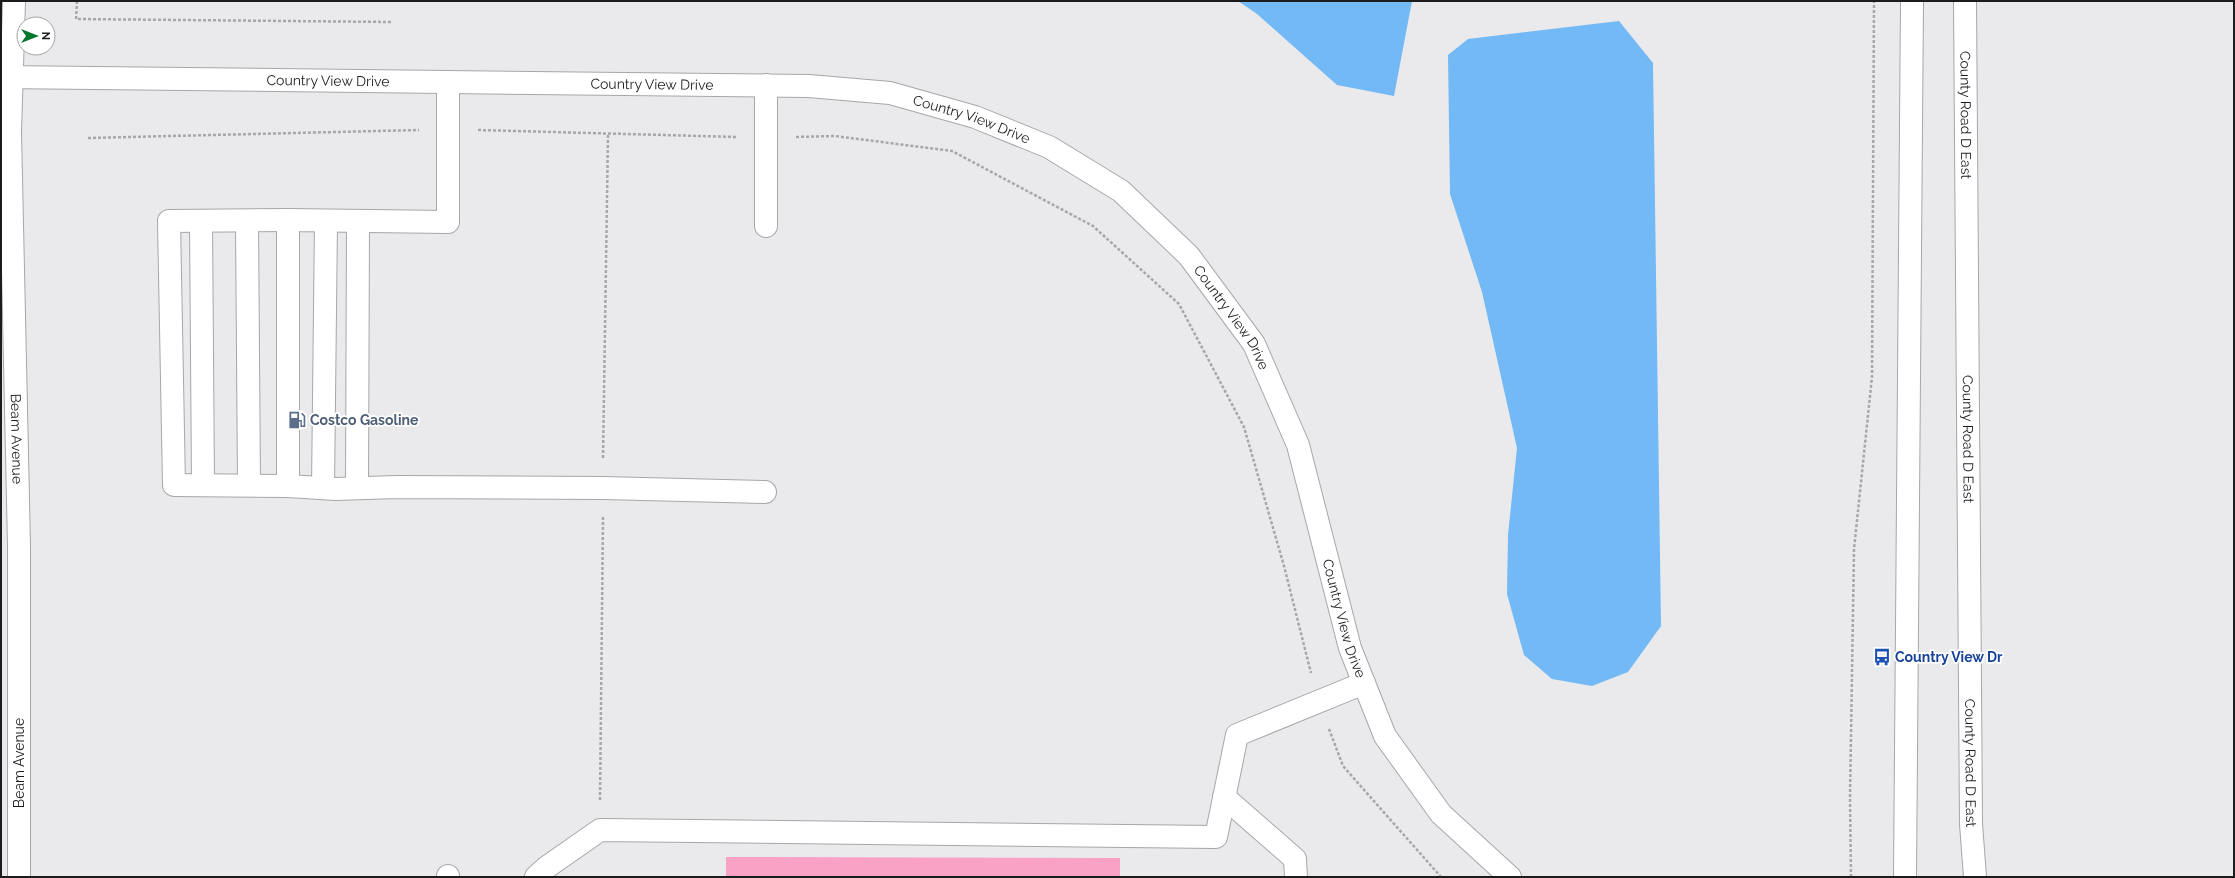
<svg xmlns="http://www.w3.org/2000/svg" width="2235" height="878" font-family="Raleway,sans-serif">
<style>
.water{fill:#72b9f5}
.building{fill:#f9a2c5}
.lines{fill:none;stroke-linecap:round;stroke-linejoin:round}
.minor-casing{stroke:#a7a7aa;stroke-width:24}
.path{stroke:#a7a7a9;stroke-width:2.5;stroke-dasharray:3 2;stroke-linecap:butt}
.minor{stroke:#fff;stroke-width:22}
.labels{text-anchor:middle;stroke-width:3.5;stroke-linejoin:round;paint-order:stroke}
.street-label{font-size:14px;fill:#1c1c1d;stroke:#fff}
.service-label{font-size:14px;font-weight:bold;fill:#4e5e75;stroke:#fff;text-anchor:start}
.transit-label{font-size:14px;font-weight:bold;fill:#164399;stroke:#fff;text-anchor:start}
</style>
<rect width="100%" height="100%" fill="#eaeaec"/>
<path class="water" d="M1238 1H1412L1394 96 1337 85 1257 14Z
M1619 21 1653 63 1661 626 1628 672 1592 686 1552 679 1524 655 1507 594 1508 535 1517 448 1482 292 1450 194 1448 55 1468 39Z"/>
<path class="building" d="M726 857 1120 858V877H598L726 876Z"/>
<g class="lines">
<g class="minor-casing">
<g id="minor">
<path id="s1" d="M14 1 10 132 19 546V877"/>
<path id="s2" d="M1965 1 1971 824 1975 877"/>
<path id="s3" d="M1 77 809 86 890 93 975 117 1049 147 1121 191 1189 256 1254 344 1298 445 1350 648 1385 736 1441 814 1510 877"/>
<path d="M448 82V222L288 220V486L336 489 397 487 603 488 765 492"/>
<path d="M766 85V226"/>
<path d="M288 220 169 221 174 485 288 486"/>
<path d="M201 221 203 485"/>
<path d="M247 221 249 485"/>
<path d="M323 488 326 221"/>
<path d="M357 488 358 221"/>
<path d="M1224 797 1295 859 1296 877"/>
<path d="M448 876V877"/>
<path d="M536 877 547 867 600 830 1216 837 1237 735 1364 683"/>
<path d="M1905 877 1912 1"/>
</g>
</g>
<path class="path" d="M77 1 76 19 392 22
M478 130 737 137
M796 137 835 136 952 151 1093 226 1179 304 1244 427 1284 566 1311 673
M88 138 419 130
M603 458 608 135
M1329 729 1343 766 1441 877
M600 800 603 517
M1851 877 1850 798 1854 549 1872 377 1874 1"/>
<use href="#minor" class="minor"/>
</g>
<defs>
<g id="fuel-bare" transform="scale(1.38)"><path d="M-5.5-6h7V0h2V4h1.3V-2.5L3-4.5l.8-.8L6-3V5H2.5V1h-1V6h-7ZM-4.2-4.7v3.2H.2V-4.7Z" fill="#5c6f8a" stroke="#fff" stroke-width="2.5" paint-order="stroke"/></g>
<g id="bus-bare" transform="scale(1.38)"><path d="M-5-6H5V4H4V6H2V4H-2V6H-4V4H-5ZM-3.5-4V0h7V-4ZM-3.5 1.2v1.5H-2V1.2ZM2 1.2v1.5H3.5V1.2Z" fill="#1a4fb4" stroke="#fff" stroke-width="2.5" paint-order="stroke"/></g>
</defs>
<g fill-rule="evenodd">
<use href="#fuel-bare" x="297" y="420"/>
<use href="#bus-bare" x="1882" y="657"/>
</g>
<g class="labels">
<g class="street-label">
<text dy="5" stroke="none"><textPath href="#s3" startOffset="327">Country View Drive</textPath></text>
<text dy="5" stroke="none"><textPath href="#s3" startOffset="651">Country View Drive</textPath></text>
<text dy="5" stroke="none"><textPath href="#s2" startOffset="114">County Road D East</textPath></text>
<text dy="5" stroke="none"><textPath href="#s3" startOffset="975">Country View Drive</textPath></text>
<text dy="5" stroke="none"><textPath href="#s3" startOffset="1311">Country View Drive</textPath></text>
<text dy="5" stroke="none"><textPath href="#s1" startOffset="438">Beam Avenue</textPath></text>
<text dy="5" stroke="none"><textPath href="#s2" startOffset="438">County Road D East</textPath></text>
<text dy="5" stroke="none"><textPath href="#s3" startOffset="1635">Country View Drive</textPath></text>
<text transform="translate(19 763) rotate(-90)" y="5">Beam Avenue</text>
<text dy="5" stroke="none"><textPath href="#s2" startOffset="762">County Road D East</textPath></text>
</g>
<g class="service-label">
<text x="310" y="425">Costco Gasoline</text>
</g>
<g class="transit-label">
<text x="1895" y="662">Country View Dr</text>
</g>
</g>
<rect width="2235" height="878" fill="none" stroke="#1c1c1d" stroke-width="4"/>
<g transform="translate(36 36) rotate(90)"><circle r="19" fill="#ffffff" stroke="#a4a4a5"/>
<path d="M0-3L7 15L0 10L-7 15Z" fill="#03782d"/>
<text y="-6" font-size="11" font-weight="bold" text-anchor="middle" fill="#1c1c1d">N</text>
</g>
</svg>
